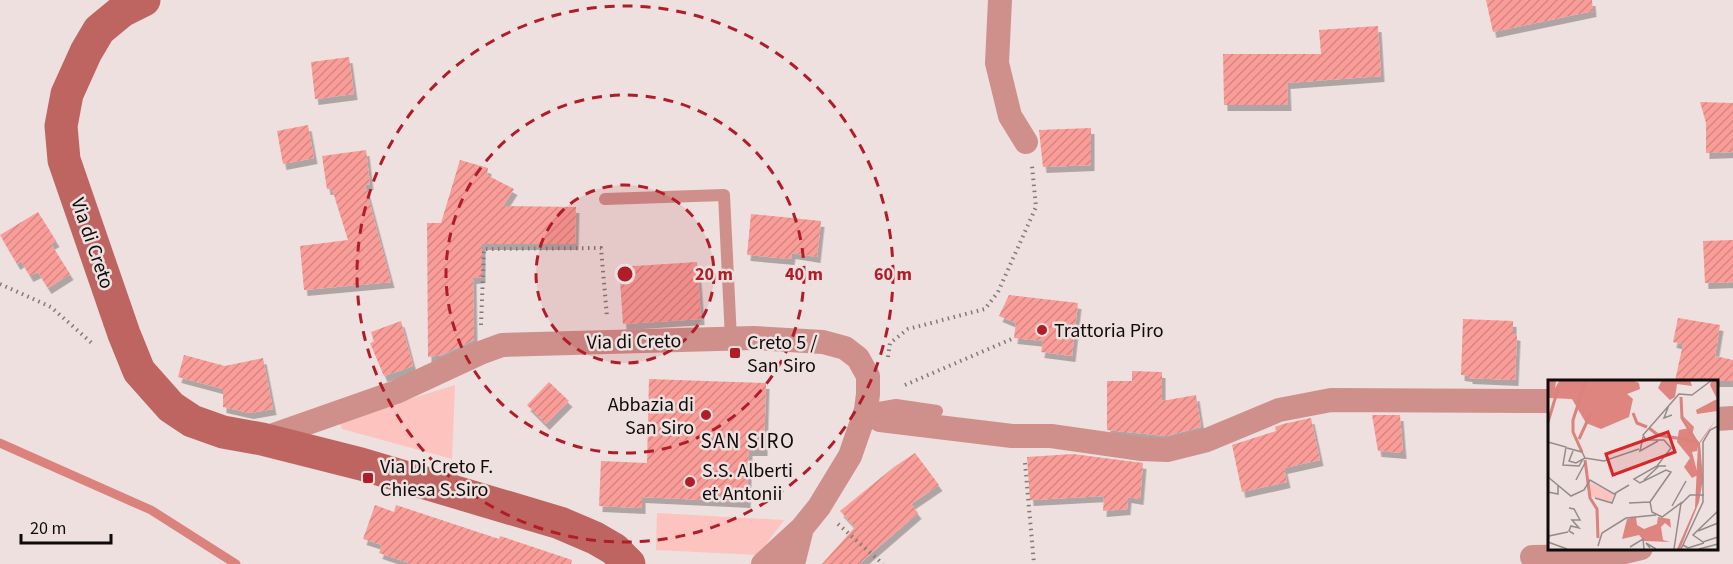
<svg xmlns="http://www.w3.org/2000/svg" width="1733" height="564" font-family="'Source Sans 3',sans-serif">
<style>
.park{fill:#fcc3bf}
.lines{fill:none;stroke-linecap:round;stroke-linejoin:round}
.stream{stroke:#db827d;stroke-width:9}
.building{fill:url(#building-hatch);filter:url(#shadow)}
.path{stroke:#827978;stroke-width:4;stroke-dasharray:1.5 4.5;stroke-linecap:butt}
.lane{stroke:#cf908c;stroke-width:12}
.street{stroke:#cf908c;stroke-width:24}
.secondary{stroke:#bf6561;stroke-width:33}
.ring{fill:none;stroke:#b01d29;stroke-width:3;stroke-dasharray:10 8}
.poi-dot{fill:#b01d29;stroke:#ede0df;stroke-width:2}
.labels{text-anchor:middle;stroke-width:5;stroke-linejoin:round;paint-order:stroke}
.street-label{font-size:20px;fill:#0f0b0a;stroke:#ede0df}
.poi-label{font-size:20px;fill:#0f0b0a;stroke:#ede0df;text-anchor:start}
.neighbourhood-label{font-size:21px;letter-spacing:1.5px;fill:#0f0b0a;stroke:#ede0df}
.inset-river{fill:none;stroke:#db827d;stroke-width:3}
.inset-road{fill:none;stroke:#948b8a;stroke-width:1.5}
.view{fill:#d62828;fill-opacity:0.15;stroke:#d62828;stroke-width:3}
.inset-edge{fill:none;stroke:#0f0b0a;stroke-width:3}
.centre{fill:#b01d29;stroke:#ede0df;stroke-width:3}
.ring-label{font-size:18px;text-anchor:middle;font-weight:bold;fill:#b01d29;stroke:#ede0df;stroke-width:5;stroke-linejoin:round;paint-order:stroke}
</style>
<defs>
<pattern id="building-hatch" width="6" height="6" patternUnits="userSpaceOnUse" patternTransform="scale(1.5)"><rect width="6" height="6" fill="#fa9d98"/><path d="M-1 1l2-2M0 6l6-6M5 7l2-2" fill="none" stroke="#d58682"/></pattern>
<filter id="shadow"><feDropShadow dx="3.5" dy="6" stdDeviation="0" flood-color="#0004"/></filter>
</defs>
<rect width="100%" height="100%" fill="#ede0df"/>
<path class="park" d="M455 385 452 459 342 429 339 421Z
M657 513 784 520 758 555 656 550Z"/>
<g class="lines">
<path class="stream" d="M0 443 151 510 236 564"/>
</g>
<path class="building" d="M1486 0H1592L1593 11 1493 32Z
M1378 26 1381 76 1287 83 1288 105H1224L1223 54H1321L1319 30Z
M349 57 354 94 315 99 311 62Z
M1700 102 1733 103V152L1706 153V123Z
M308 125 314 158 283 164 277 131Z
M1091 128V165L1043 167 1039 130Z
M366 150 370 184 365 185 391 282 304 290 300 246 348 240 332 189H327L322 156Z
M460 160 488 168 487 175 514 189 503 206 576 207 575 244H482V277L473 278 474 340 442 355 428 357 427 223H441Z
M38 212 56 241 51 244 70 274 48 288 38 272 30 276 21 261 17 264 0 235Z
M751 214 821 221 817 257 792 253 791 259 747 255Z
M1733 240V282L1705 283 1703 241Z
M697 262 701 319 623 324 619 267Z
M1009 295 1078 303 1072 356 1041 352 1043 341 1014 338 1016 323 999 316Z
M1678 318 1720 325 1715 356 1733 360V381H1675L1683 344 1673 342Z
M1463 319 1513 321V334L1517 335 1515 380 1469 378V376L1461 375Z
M401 321 413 366 384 376 370 343 374 342 371 332Z
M184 355 225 366 263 358 273 409 250 413 223 407V389L178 377Z
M1132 371 1162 372V401L1196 395 1201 427 1166 436 1107 430V381H1132Z
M649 379 766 383 764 450H749L747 502 642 497V508L599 506 601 461 647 463Z
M549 382 569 401 546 424 527 405Z
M1372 415H1400L1403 453 1378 451Z
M1311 418 1320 460 1284 468 1287 482 1242 492 1232 445 1276 431 1275 427 1283 424Z
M915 453 939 485 911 504 918 513 859 564H822L855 527 840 511 894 467Z
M1073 454 1143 463 1140 499 1128 497 1127 509 1103 511 1104 496 1030 500 1027 457Z
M375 505 394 512 396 505 499 539 500 536 572 560 571 564H412L379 553 382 545 363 539Z"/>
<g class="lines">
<path class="path" d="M0 284 51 307 94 345
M481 325 484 249 601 248 607 317
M888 357 890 343 908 329 985 309 998 292 1036 207 1032 166
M905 385 1014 338
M1025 463 1034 564
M838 524 883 564"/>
<path class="lane" d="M605 199 724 195 731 339
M867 410 896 405 937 411"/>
<path class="street" d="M1000 0 997 63 1010 116 1026 142
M866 410 880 420 1012 436H1051L1142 449 1167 450 1207 440 1279 410 1331 400 1550 401
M1716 419 1733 418
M262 439 396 392 480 353 502 345 754 338 823 342 845 348 858 358 868 376V394L866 410 850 456 819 507 802 528 763 564
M1532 557 1608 556 1641 548
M793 564 802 528"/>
<path class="secondary" d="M144 0 122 11 99 30 86 52 67 94 61 126 64 160 124 334 139 371 171 407 192 421 223 432 262 439 361 464 560 523 595 538 614 549 629 564"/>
</g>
<circle cx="625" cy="274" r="89" fill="#b01d29" fill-opacity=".12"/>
<g class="ring">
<circle cx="625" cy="274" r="89"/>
<circle cx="625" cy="274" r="179"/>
<circle cx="625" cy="274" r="268"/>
</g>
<g class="poi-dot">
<circle cx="1042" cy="330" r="6"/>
<rect x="729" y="347" width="12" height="12" rx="3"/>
<circle cx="706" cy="415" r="6"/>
<rect x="362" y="472" width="12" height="12" rx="3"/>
<circle cx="690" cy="482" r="6"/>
</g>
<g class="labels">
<g class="street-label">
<text transform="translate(93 243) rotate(71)" y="7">Via di Creto</text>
<text transform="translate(634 341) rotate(-1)" y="7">Via di Creto</text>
</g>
<g class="poi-label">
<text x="1054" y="337">Trattoria Piro</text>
<text x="747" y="349">Creto 5 /<tspan x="747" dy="23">San Siro</tspan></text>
<text x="694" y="411" text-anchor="end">Abbazia di<tspan x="694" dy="23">San Siro</tspan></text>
<text x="380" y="473">Via Di Creto F.<tspan x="380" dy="23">Chiesa S.Siro</tspan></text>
<text x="702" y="477">S.S. Alberti<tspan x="702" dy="23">et Antonii</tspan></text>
</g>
<g class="neighbourhood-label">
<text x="748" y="448">SAN SIRO</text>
</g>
</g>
<g transform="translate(1548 380)">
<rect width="170" height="170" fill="#ede0df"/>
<path d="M0 0H8L7 8 12 0H84L91 3 92 9 79 14 85 19 81 37 53 49 38 43 24 19 0 18ZM114 0H142L144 6 129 4 127 17 122 20 110 8ZM164 0H169V31L149 34 148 30 169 19 162 5ZM133 34 146 47 144 55 151 62 149 71 144 72 150 95 144 98 136 87 142 78 129 62 131 50 142 48ZM88 137 89 145 96 149 109 144 110 137 122 139 123 148 117 143 113 147 115 160 122 162 96 161 91 155 74 159 79 139Z" fill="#df8580"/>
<path d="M41 102 66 114 63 123 42 116Z" fill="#fcc3bf"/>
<path d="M169 38 152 63 155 99 151 122 132 169H129L147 128 150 64Z" fill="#db827d"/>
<path class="inset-river" d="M133 17 134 38 150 64M85 33 89 43 99 47M0 42 10 9M101 48 110 55 147 61M31 59 43 33M34 72 25 52V40L38 0M37 80 42 118 49 129 50 158"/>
<path class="inset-road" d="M121 25 116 38 124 35M95 57 92 71 110 61M0 62 18 67 15 85 31 86 35 79M19 68 34 72 37 78M25 71 21 81 28 83 37 78 56 81 91 69M0 97 23 116 36 110 42 100 66 114 81 105M28 100 37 83M96 100 111 86H118M0 112 10 114V106M47 118 64 123 68 113M81 123 102 122M133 124 142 115H156M124 126 138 101M21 128 26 129 32 140H24L31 148 23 146 21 151 26 154M170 131 145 155 155 162 170 157M150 151 170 143M0 161 1 156 20 152M0 162 19 169M135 165 140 168 156 163M50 166 54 153 78 138 108 135M82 167 95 159 96 169M102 168 98 163 108 169M126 169 133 123 114 137 104 132 102 122 123 92 118 90 92 103 86 99 109 86 123 68 116 60H98L95 55 131 14 144 15 164 0M133 169 155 122V62L162 50 170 46M151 169 170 164"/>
<path class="view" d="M120 52 127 72 65 95 58 74Z"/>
<rect width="170" height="170" class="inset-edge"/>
</g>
<circle cx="625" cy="274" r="9" class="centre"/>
<g class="ring-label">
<text x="714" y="280">20 m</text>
<text x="804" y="280">40 m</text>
<text x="893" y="280">60 m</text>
</g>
<path d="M21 534v9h90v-9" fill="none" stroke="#0f0b0a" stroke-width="3"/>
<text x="30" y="534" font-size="18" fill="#0f0b0a" stroke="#ede0df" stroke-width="4.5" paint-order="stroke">20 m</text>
</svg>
